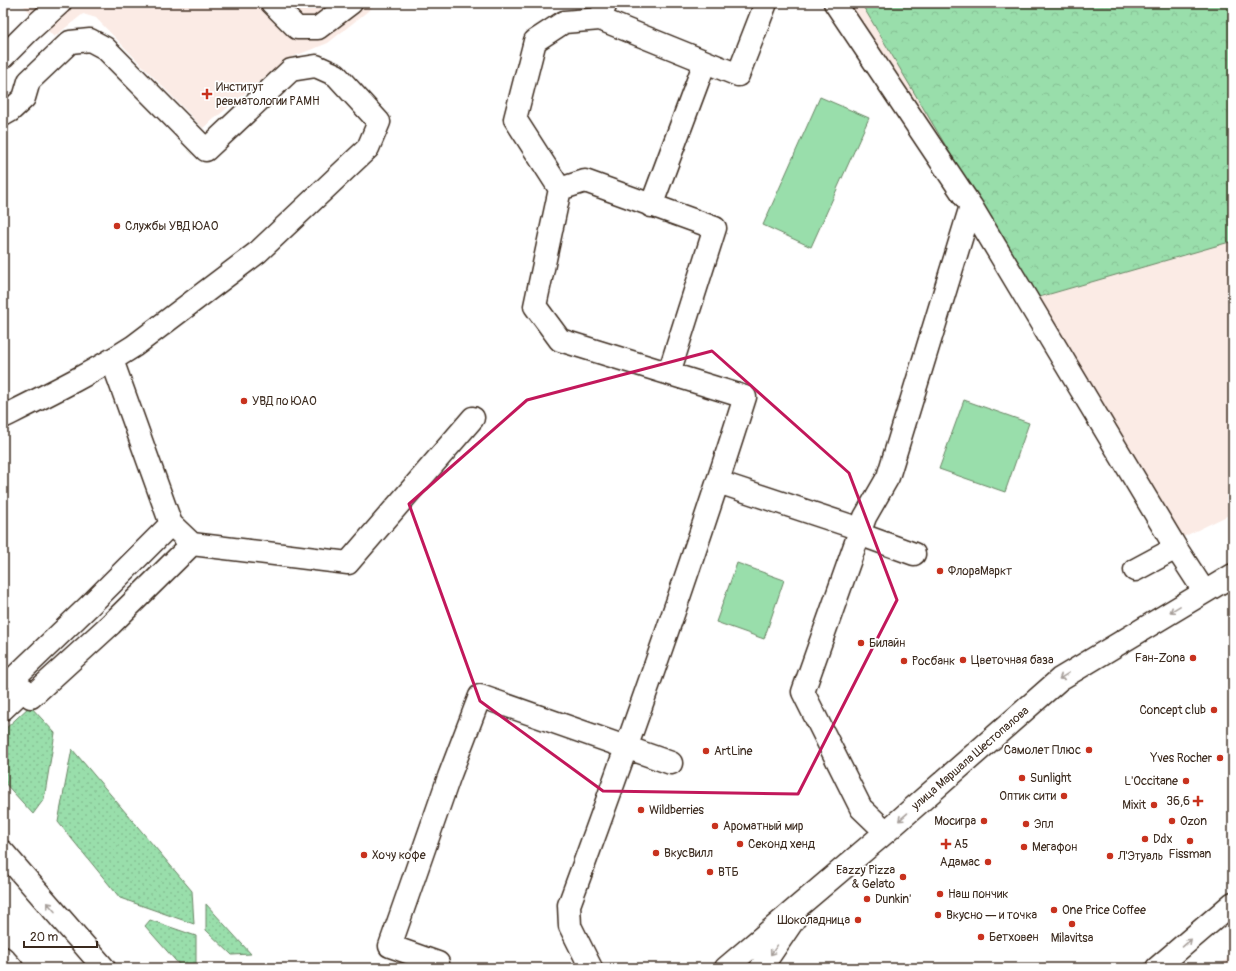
<svg xmlns="http://www.w3.org/2000/svg" width="1236" height="971" font-family="Pangolin,sans-serif">
<style>
.built{fill:#fbebe5}
.grass{fill:url(#grass-dots);stroke:#6a8464}
.forest{fill:url(#forest-crowns);stroke:#6a8464}
.park{fill:#99deab;stroke:#6a8464}
.lines{fill:none;stroke-linecap:round;stroke-linejoin:round}
.minor-casing{stroke:#3b2a1e;stroke-width:25}
.major-casing{stroke:#3b2a1e;stroke-width:25}
.minor{stroke:#fff;stroke-width:22}
.major{stroke:#fff;stroke-width:22}
.oneway{stroke:#a79f9a}
.marked{fill:none;stroke:#c2185b;stroke-width:3;stroke-linejoin:round}
.poi-dot{fill:#c8321e;stroke:#fff;stroke-width:1.5}
.labels{text-anchor:middle;stroke-width:3.5;stroke-linejoin:round;paint-order:stroke}
.poi-label{font-size:12px;fill:#3b2a1e;stroke:#fff;text-anchor:start}
.street-label{font-size:12px;fill:#3b2a1e;stroke:#fff}
</style>
<defs>
<pattern id="grass-dots" width="8" height="8" patternUnits="userSpaceOnUse"><rect width="8" height="8" fill="#99deab"/><path d="M2 2h.1M6 6h.1" fill="none" stroke="#85bf93" stroke-width="1.8" stroke-linecap="round"/></pattern>
<pattern id="forest-crowns" width="20" height="18" patternUnits="userSpaceOnUse"><rect width="20" height="18" fill="#99deab"/><path d="M2 6a3 3 0 1 1 6 0M12 15a3 3 0 1 1 6 0" fill="none" stroke="#85bf93"/></pattern>
</defs>
<rect width="100%" height="100%" fill="#fff"/>
<filter id="ink" filterUnits="userSpaceOnUse"><feTurbulence type="fractalNoise" baseFrequency=".025" numOctaves="2"/><feDisplacementMap in="SourceGraphic" scale="8" xChannelSelector="R" yChannelSelector="G"/><feConvolveMatrix kernelMatrix="1 2 1 2 8 2 1 2 1" color-interpolation-filters="sRGB"/></filter>
<g filter="url(#ink)">
<path class="built" d="M21 3H378L328 43 287 59 203 128 96 18 83 14 54 37Z
M846 3H1233V513L1179 539Z
M1233 954V968H1217Z"/>
<path class="grass" d="M30 706 55 733 44 799 33 814 3 781V731Z
M72 749 192 891 194 924 120 898 58 822Z
M206 904 251 954 232 955 206 930Z
M150 920 196 936V968H182L145 926Z"/>
<path class="forest" d="M861 3H1233V241L1036 298Z"/>
<path class="park" d="M820 97 869 118 811 247 763 225Z
M964 400 1029 423 1005 492 939 469Z
M737 563 784 580 764 639 716 622Z"/>
<g class="lines">
<g class="minor-casing">
<path id="minor" d="M272 3 297 28H318L351 3
M835 3 971 206 1176 548 1204 591
M600 19 738 75 766 3
M3 57 29 31 60 3
M3 115 10 111 24 98 29 81 70 42 90 40 105 48 206 150 291 70 316 66 336 75 379 122 368 148 258 252 134 346C92 373 47 395 3 417
M560 189 585 181 715 228 669 373
M651 206 705 62
M718 482 860 529
M171 524 192 544 348 563 473 418
M859 534 914 554
M1135 570 1176 548
M14 678 90 605 171 524 112 360
M31 697 111 624 192 544
M3 709 24 689
M886 832 861 808 803 692 865 517 888 477 971 206
M438 963 390 946 449 777 480 696 671 763
M591 968 570 926 569 905C631 737 691 568 745 397L560 340 535 306 560 189 515 119 535 41 564 22 600 19 606 3
M726 968 886 832 1060 679 1233 575
M761 968 795 918
M1157 968 1233 903"/>
</g>
<g class="major-casing">
<path id="major" d="M3 852 104 968
M3 958 12 968"/>
</g>
<use href="#minor" class="minor"/>
<use href="#major" class="major"/>
</g>
<defs><path id="oneway-shaft" d="M-6 0H5M1.5-3L5.5 0L1.5 3" fill="none" stroke-width="1.6" stroke-linecap="round" stroke-linejoin="round"/></defs>
<g class="oneway">
<use href="#oneway-shaft" transform="translate(1175 609) rotate(149)"/>
<use href="#oneway-shaft" transform="translate(1064 676) rotate(148)"/>
<use href="#oneway-shaft" transform="translate(903 817) rotate(139)"/>
<use href="#oneway-shaft" transform="translate(51 907) rotate(-131)"/>
<use href="#oneway-shaft" transform="translate(1187 943) rotate(-41)"/>
<use href="#oneway-shaft" transform="translate(774 950) rotate(125)"/>
</g>
</g>
<path class="marked" d="M712 351 849 473 897 600 798 794 603 791 480 701 409 504 527 400Z"/>
<g class="poi-dot">
<path d="M205 88h4v4h4v4h-4v4h-4v-4h-4v-4h4z"/>
<circle cx="117" cy="226" r="4"/>
<circle cx="244" cy="401" r="4"/>
<circle cx="940" cy="571" r="4"/>
<circle cx="861" cy="643" r="4"/>
<circle cx="1193" cy="658" r="4"/>
<circle cx="963" cy="660" r="4"/>
<circle cx="904" cy="661" r="4"/>
<circle cx="1214" cy="710" r="4"/>
<circle cx="1089" cy="750" r="4"/>
<circle cx="706" cy="751" r="4"/>
<circle cx="1220" cy="758" r="4"/>
<circle cx="1022" cy="778" r="4"/>
<circle cx="1186" cy="781" r="4"/>
<circle cx="1064" cy="796" r="4"/>
<path d="M1196 795h4v4h4v4h-4v4h-4v-4h-4v-4h4z"/>
<circle cx="1154" cy="805" r="4"/>
<circle cx="641" cy="810" r="4"/>
<circle cx="984" cy="821" r="4"/>
<circle cx="1172" cy="821" r="4"/>
<circle cx="1026" cy="824" r="4"/>
<circle cx="715" cy="826" r="4"/>
<circle cx="1145" cy="839" r="4"/>
<circle cx="1190" cy="841" r="4"/>
<circle cx="740" cy="844" r="4"/>
<path d="M944 838h4v4h4v4h-4v4h-4v-4h-4v-4h4z"/>
<circle cx="1024" cy="847" r="4"/>
<circle cx="656" cy="853" r="4"/>
<circle cx="364" cy="855" r="4"/>
<circle cx="1110" cy="856" r="4"/>
<circle cx="988" cy="862" r="4"/>
<circle cx="710" cy="872" r="4"/>
<circle cx="903" cy="877" r="4"/>
<circle cx="940" cy="894" r="4"/>
<circle cx="867" cy="899" r="4"/>
<circle cx="1054" cy="910" r="4"/>
<circle cx="938" cy="915" r="4"/>
<circle cx="858" cy="920" r="4"/>
<circle cx="1072" cy="924" r="4"/>
<circle cx="981" cy="937" r="4"/>
</g>
<g class="labels">
<g class="poi-label">
<text x="216" y="91">Институт<tspan x="216" dy="14">ревматологии РАМН</tspan></text>
<text x="125" y="230">Службы УВД ЮАО</text>
<text x="252" y="405">УВД по ЮАО</text>
<text x="948" y="575">ФлораМаркт</text>
<text x="869" y="647">Билайн</text>
<text x="1185" y="662" text-anchor="end">Fан-Zonа</text>
<text x="971" y="664">Цветочная база</text>
<text x="912" y="665">Росбанк</text>
<text x="1206" y="714" text-anchor="end">Concept club</text>
<text x="1081" y="754" text-anchor="end">Самолет Плюс</text>
<text x="714" y="755">ArtLine</text>
<text x="1212" y="762" text-anchor="end">Yves Rocher</text>
<text x="1030" y="782">Sunlight</text>
<text x="1178" y="785" text-anchor="end">L'Occitane</text>
<text x="1056" y="800" text-anchor="end">Оптик сити</text>
<text x="1190" y="805" text-anchor="end">36,6</text>
<text x="1146" y="809" text-anchor="end">Mixit</text>
<text x="649" y="814">Wildberries</text>
<text x="976" y="825" text-anchor="end">Мосигра</text>
<text x="1180" y="825">Ozon</text>
<text x="1034" y="828">Эпл</text>
<text x="723" y="830">Ароматный мир</text>
<text x="1153" y="843">Ddx</text>
<text x="748" y="848">Секонд хенд</text>
<text x="954" y="848">А5</text>
<text x="1032" y="851">Мегафон</text>
<text x="664" y="857">ВкусВилл</text>
<text x="1190" y="858" text-anchor="middle">Fissman</text>
<text x="372" y="859">Хочу кофе</text>
<text x="1118" y="860">Л'Этуаль</text>
<text x="980" y="866" text-anchor="end">Адамас</text>
<text x="895" y="874" text-anchor="end">Eazzy Pizza<tspan x="895" dy="14">&amp; Gelato</tspan></text>
<text x="718" y="876">ВТБ</text>
<text x="948" y="898">Наш пончик</text>
<text x="875" y="903">Dunkin'</text>
<text x="1062" y="914">One Price Coffee</text>
<text x="946" y="919">Вкусно — и точка</text>
<text x="850" y="924" text-anchor="end">Шоколадница</text>
<text x="989" y="941">Бетховен</text>
<text x="1072" y="942" text-anchor="middle">Milavitsa</text>
</g>
<g class="street-label">
<text transform="translate(970 758) rotate(-41)" y="4">улица Маршала Шестопалова</text>
</g>
</g>
<rect width="1236" height="971" fill="none" stroke="#fff" stroke-width="16"/>
<rect x="8" y="8" width="1220" height="955" fill="none" stroke="#3b2a1e" stroke-width="1.5" filter="url(#ink)"/>
<path d="M24 941v6h73v-6" fill="none" stroke="#3b2a1e" stroke-width="2"/>
<text x="30" y="941" font-size="12" fill="#3b2a1e" stroke="#ffffff" stroke-width="3" paint-order="stroke">20 m</text>
</svg>
